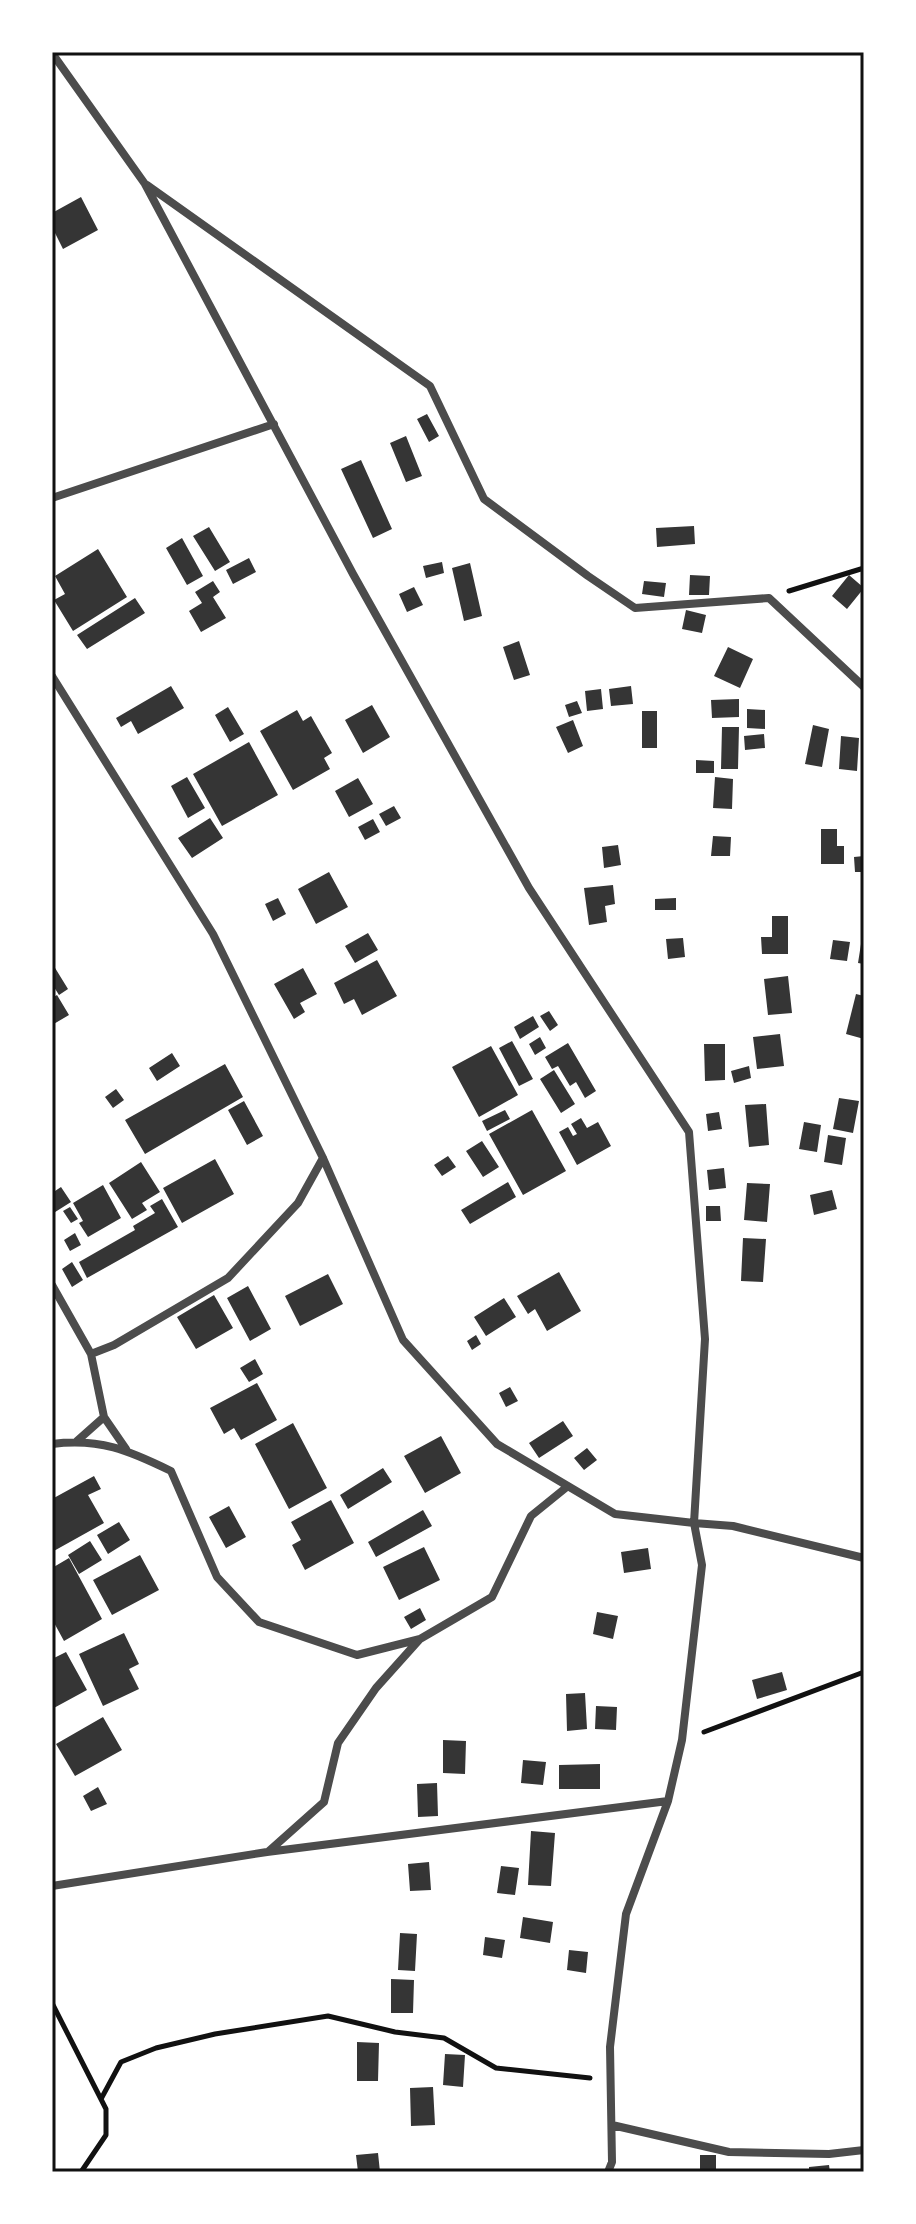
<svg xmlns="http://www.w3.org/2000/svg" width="916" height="2224" font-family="'PT Sans',sans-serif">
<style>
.building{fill:#353535}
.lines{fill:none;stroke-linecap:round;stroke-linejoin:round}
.path{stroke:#111;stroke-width:5}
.minor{stroke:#4c4c4c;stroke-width:8}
.neatline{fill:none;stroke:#111;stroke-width:3}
</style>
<rect width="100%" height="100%" fill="#fff"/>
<path class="building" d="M81 197 98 230 63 249 52 227V213Z
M427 414 439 436 429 442 417 419Z
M406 436 422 476 406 482 390 443Z
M361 460 392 529 373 538 341 469Z
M694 526 695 544 657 547 656 528Z
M209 527 230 562 215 571 193 536Z
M182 538 203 576 187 585 166 548Z
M98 549 127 597 73 631 54 600 65 594 55 576Z
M249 558 256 572 233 584 226 570Z
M442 562 444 573 426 578 423 566Z
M470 563 482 616 464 621 452 568Z
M690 575 710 576 709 595H689Z
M849 575 864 588 847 609 832 596Z
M213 581 220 592 213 597 226 618 201 632 189 611 202 603 195 592Z
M644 581 666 583 664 597 642 594Z
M414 587 423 605 407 612 399 594Z
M135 598 145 613 87 649 77 635Z
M686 610 706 615 702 633 682 629Z
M519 641 530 675 514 680 503 647Z
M728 647 753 659 740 688 714 676Z
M171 686 184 708 138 734 131 721 121 727 116 718Z
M631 686 633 704 611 706 609 689Z
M601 689 603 709 587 711 585 691Z
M739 699V717L712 718 711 700Z
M577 701 582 713 569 717 565 705Z
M372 705 390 737 363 753 345 720Z
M228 707 244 734 230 742 215 715Z
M747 709 765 710V729L747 728Z
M297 710 303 721 311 716 332 753 324 758 330 769 293 790 260 731Z
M642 711H657V748H642Z
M573 720 583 746 568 753 556 727Z
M813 725 829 729 822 767 805 764Z
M722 727H739L738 769H721Z
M764 734 765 748 745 750 744 736Z
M841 736 859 738 857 771 839 769Z
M249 742 278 795 222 826 193 774Z
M696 760 714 761V773H696Z
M187 777 205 808 188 818 171 786Z
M715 777 733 779 732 809 713 808Z
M358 778 373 804 349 817 335 791Z
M394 806 401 818 386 826 379 814Z
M210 818 223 838 192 858 178 838Z
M373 819 380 832 365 840 358 827Z
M821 829H837V846H844V864H821Z
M713 836 731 837 730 856H711Z
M618 845 621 865 604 868 602 847Z
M864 856V872H855L854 857Z
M329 872 348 907 316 924 298 889Z
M613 885 615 904 605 906 607 922 589 925 584 888Z
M278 898 286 914 273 921 265 904Z
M676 898V910H655V899Z
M772 916H788V954H762L761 937H772Z
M368 933 378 950 355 963 345 946Z
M683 938 685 957 668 959 666 939Z
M833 940 850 942 847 961 830 959Z
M861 944H864V964L858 963Z
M377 960 397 996 362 1015 354 999 344 1004 334 983Z
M52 963 68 989 59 995 52 984Z
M303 968 317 994 300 1003 305 1012 294 1019 274 984Z
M788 976 792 1013 768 1015 764 979Z
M856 994 864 996V1039L846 1034Z
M57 995 69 1015 52 1025V998Z
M549 1011 558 1025 550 1031 540 1016Z
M533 1016 539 1027 520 1039 514 1027Z
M780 1034 784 1066 757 1069 753 1037Z
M540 1037 546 1048 535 1055 529 1044Z
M512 1041 533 1079 519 1086 499 1048Z
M568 1043 596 1091 585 1098 576 1082 570 1086 558 1066 552 1069 545 1057Z
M704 1044H725V1080L705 1081Z
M491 1046 518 1095 479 1117 452 1067Z
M172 1053 180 1066 157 1081 149 1068Z
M225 1064 243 1097 145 1154 125 1120Z
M749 1066 751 1078 734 1083 731 1071Z
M554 1070 575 1104 561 1113 540 1079Z
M116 1089 124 1100 113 1108 105 1097Z
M839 1098 859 1101 853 1133 833 1129Z
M244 1101 263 1136 247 1145 228 1110Z
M766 1104 769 1145 749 1147 745 1105Z
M505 1110 510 1119 487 1131 482 1121Z
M532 1110 566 1171 523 1195 489 1134Z
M719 1112 722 1129 708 1131 706 1114Z
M581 1118 587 1128 598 1122 611 1146 577 1165 559 1132 568 1127 573 1136 577 1134 571 1124Z
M804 1122 821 1125 817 1152 799 1149Z
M828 1135 846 1138 842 1165 824 1162Z
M482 1141 499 1167 483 1177 466 1151Z
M448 1156 456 1167 442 1176 434 1165Z
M215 1159 234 1194 182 1223 163 1188Z
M141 1162 160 1192 142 1203 147 1210 132 1219 109 1183Z
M724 1168 726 1188 709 1190 707 1170Z
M508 1182 516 1197 470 1224 461 1210Z
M747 1183 770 1184 767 1222 744 1220Z
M103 1185 121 1218 88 1237 79 1223 83 1221 73 1203Z
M61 1187 71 1202 52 1214V1193Z
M832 1190 837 1209 814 1215 810 1195Z
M162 1199 178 1227 87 1278 79 1262 135 1230 133 1226 155 1213 150 1206Z
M706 1206H720L721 1221H706Z
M70 1207 78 1219 71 1223 63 1211Z
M75 1233 81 1245 70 1251 64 1240Z
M743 1238 766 1239 763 1282 741 1281Z
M72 1262 83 1280 72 1287 62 1269Z
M559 1272 581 1311 547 1331 535 1309 528 1314 517 1296Z
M328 1274 343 1304 300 1326 285 1296Z
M248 1286 271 1329 250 1341 227 1298Z
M214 1295 233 1328 196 1349 177 1317Z
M504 1298 516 1317 486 1336 474 1317Z
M476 1335 481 1344 472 1350 467 1341Z
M255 1359 263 1374 249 1382 240 1368Z
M257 1383 277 1420 241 1440 234 1428 224 1434 210 1408Z
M510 1387 518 1401 506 1407 499 1393Z
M563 1421 573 1436 539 1458 529 1443Z
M293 1423 327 1488 289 1509 255 1444Z
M441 1436 461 1473 425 1493 404 1456Z
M587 1448 597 1460 584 1470 574 1458Z
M383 1468 392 1482 348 1509 340 1495Z
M94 1476 101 1489 88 1495 104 1523 52 1552V1499Z
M331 1500 354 1543 305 1570 292 1545 301 1540 291 1522Z
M229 1506 246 1537 226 1548 209 1517Z
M423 1510 432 1526 376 1557 368 1542Z
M119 1522 130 1540 108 1554 97 1535Z
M90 1541 102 1560 79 1574 68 1555Z
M424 1547 440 1580 399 1600 383 1567Z
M648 1548 651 1569 624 1573 621 1552Z
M140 1555 159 1590 112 1615 93 1580Z
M69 1558 102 1619 64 1641 52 1619V1568Z
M420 1608 426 1620 411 1629 404 1617Z
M597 1612 618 1616 613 1639 593 1634Z
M124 1633 139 1664 129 1669 139 1689 103 1706 79 1654Z
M66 1652 87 1690 52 1709V1659Z
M782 1672 787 1690 757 1699 752 1680Z
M585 1693 587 1729 567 1731 566 1694Z
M596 1706 617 1707 616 1730 595 1729Z
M103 1717 122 1750 75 1776 56 1744Z
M443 1740 466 1741 465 1774 443 1773Z
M523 1760 546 1762 543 1785 521 1783Z
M600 1764V1789H559V1765Z
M437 1783 438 1816 418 1817 417 1784Z
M98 1787 107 1804 91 1811 83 1796Z
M531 1831 555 1833 551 1886 528 1885Z
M429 1862 431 1890 410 1891 408 1864Z
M501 1866 519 1868 515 1895 497 1893Z
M523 1917 553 1922 550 1943 520 1938Z
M400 1933 417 1934 415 1971 398 1970Z
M485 1937 505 1940 502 1958 483 1955Z
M569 1950 588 1952 586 1973 567 1970Z
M391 1979 414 1980 413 2013H391Z
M357 2042 379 2043 378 2081H357Z
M445 2054 465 2055 463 2087 443 2085Z
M433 2087 435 2125 411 2126 410 2088Z
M378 2153 380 2172H358L356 2155Z
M700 2155H716V2172H700Z
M829 2165 830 2172H809V2167Z"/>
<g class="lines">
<path class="path" d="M789 591 864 568
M704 1732 864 1672
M52 2003 106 2109V2135L81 2172
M101 2099 121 2062 156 2048 215 2034 328 2016 395 2032 444 2038 496 2068 590 2078"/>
<path class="minor" d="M52 53 145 184 353 574 529 888 689 1132 705 1339 694 1523 733 1526 864 1558
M147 185 430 386 484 499 588 576 635 608 769 598 864 687
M52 498 274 424
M52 676 213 934 323 1158 403 1340 497 1444 615 1514 694 1523 702 1565 682 1740 668 1801 267 1852 52 1886
M52 1285 91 1354
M77 1441 104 1417
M52 1444C100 1438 128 1450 171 1471L217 1577 259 1622 357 1655 420 1639 492 1597 531 1516 568 1486
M126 1449 104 1417 91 1354 114 1345 228 1278 298 1203 323 1158
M269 1851 324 1802 338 1743 376 1688 419 1640
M612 2125 729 2152 829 2154 864 2150
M608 2172 612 2162 610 2047 626 1914 668 1801"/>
</g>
<rect width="916" height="2224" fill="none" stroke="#ffffff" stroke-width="108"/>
<rect x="54" y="54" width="808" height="2116" class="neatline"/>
</svg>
